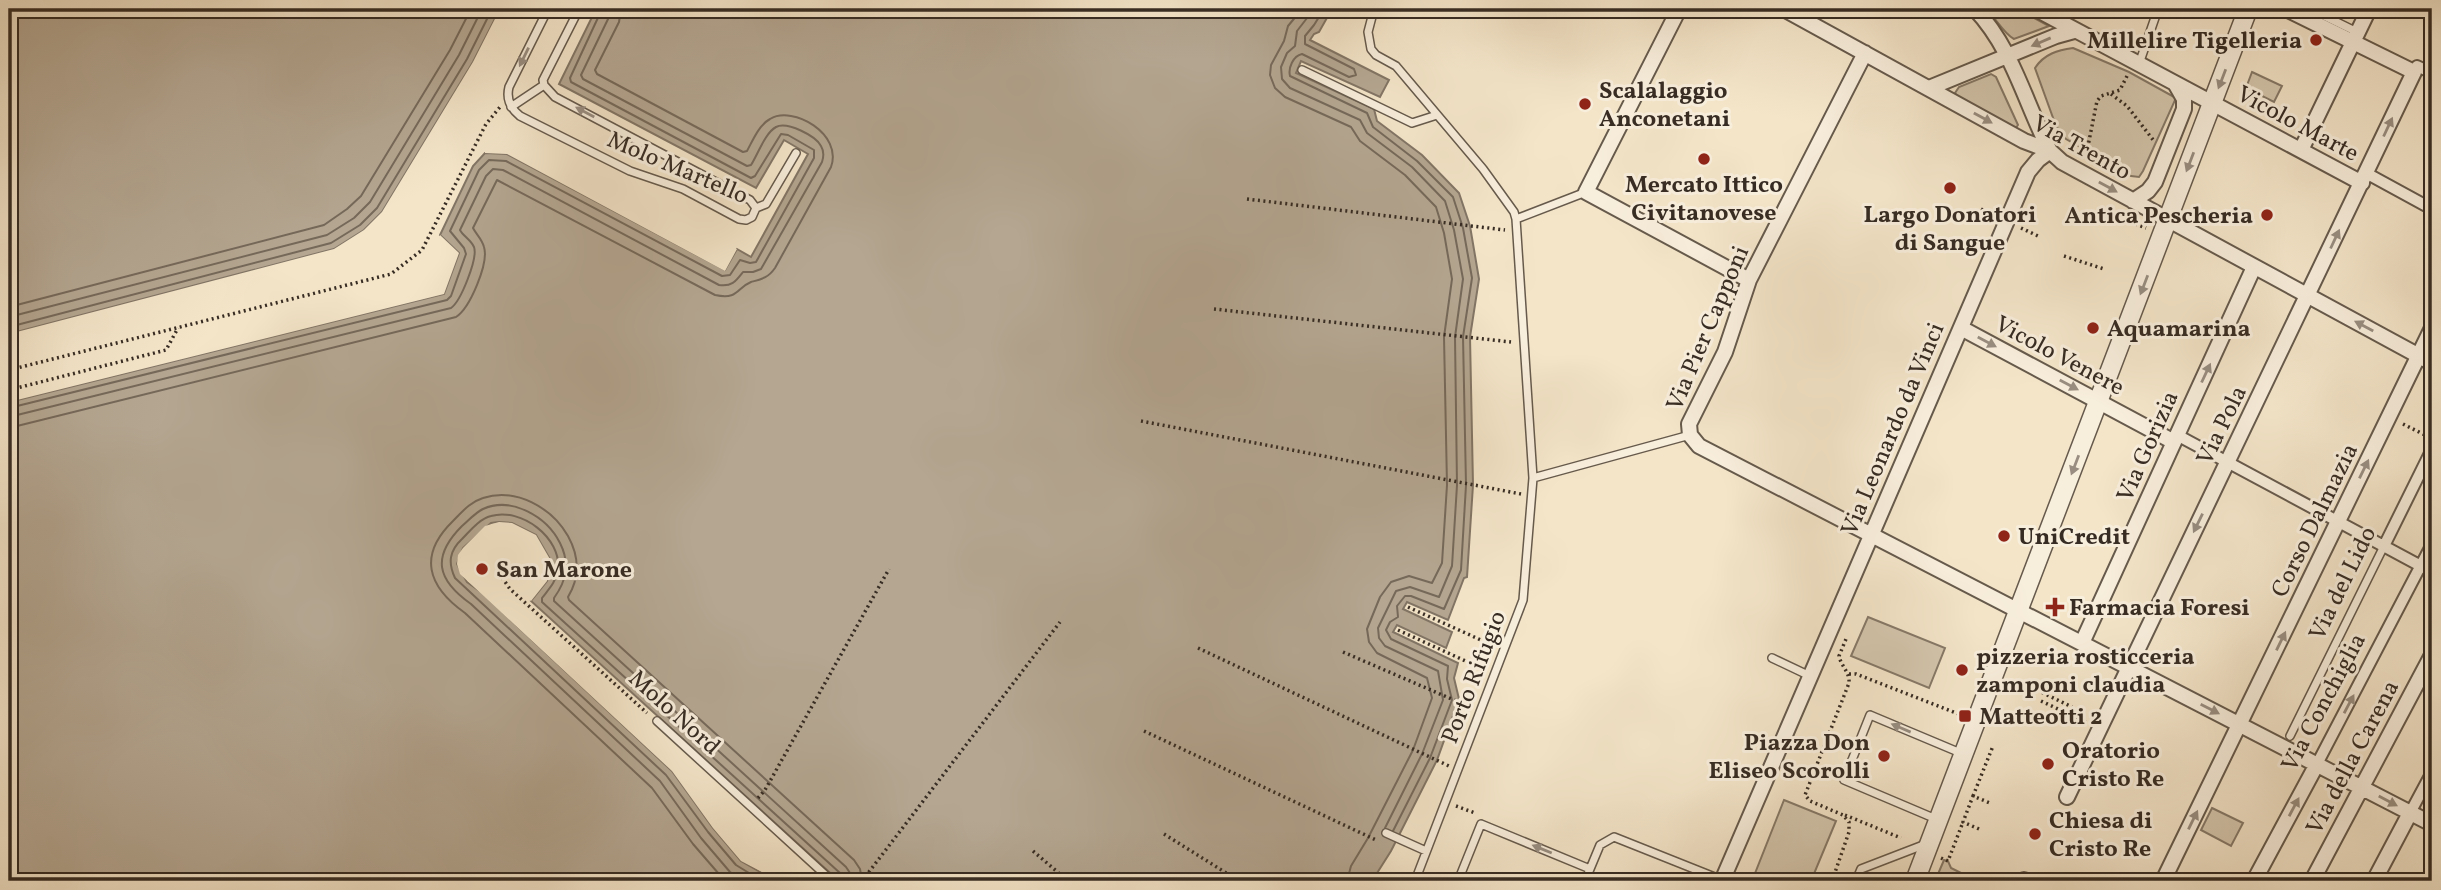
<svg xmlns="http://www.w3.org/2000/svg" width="2441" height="890" font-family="Vollkorn,serif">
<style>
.green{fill:#d4c6ad;stroke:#867968;stroke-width:2}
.water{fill:#b4a691;stroke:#827565;stroke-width:2}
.pier{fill:#f4e5c9}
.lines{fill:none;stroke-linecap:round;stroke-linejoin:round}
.shore{stroke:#76695a;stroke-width:2}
.service-casing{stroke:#665a4c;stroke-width:10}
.pedestrian-casing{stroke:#665a4c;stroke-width:14}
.minor-casing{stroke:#665a4c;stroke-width:18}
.tertiary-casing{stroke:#665a4c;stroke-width:21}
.path{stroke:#372c23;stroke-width:3.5;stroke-dasharray:2 3.5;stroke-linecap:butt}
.service{stroke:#f8eedc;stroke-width:7}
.pedestrian{stroke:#f8eedc;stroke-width:10}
.minor{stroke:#f8eedc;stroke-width:14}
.tertiary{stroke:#f8eedc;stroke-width:18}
.oneway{fill:#988d80}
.poi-dot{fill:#8f2418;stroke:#f8eedc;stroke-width:2.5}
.labels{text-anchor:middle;stroke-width:6;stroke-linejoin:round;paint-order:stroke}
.poi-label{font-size:24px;font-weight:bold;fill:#372c23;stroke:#f8eedc;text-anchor:start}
.street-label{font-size:24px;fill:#372c23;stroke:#f8eedc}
</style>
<rect width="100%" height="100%" fill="#f4e5c9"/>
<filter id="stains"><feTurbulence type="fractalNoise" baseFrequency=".00286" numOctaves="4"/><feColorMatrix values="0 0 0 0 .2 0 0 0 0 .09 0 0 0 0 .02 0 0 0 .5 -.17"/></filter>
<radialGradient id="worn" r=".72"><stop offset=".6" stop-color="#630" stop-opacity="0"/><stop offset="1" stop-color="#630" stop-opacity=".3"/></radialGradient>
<path class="green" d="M1986 9H2017L2049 26 2014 39C2003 33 1996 18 1986 9Z
M2073 48 2129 72 2176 98 2143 171 2139 177 2131 176 2066 139 2056 126 2035 68C2044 54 2058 50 2073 48Z
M2252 72 2282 86 2274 102 2246 88Z
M1991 74 1996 77 2018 125 2015 129 1958 97 1955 93 1959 87Z
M1868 617 1945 648 1929 688 1851 656Z
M1784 800 1836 821 1811 881H1752Z
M2212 808 2243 823 2231 846 2201 830Z
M1944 860 1948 861 1951 868 1977 881H1935Z"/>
<path class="water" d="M9 9H500L473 62 382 212 364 230 334 249 9 334Z
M596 9H1332L1319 32 1314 34 1310 40 1389 80 1380 97 1301 61 1296 73 1374 109 1377 121 1422 155 1459 193 1470 226 1479 279 1470 337 1473 485 1467 577 1464 578 1448 620 1407 602 1403 609 1452 632 1446 648 1397 625 1393 632 1458 663 1454 678 1459 699 1437 760 1391 851 1372 881H839L531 601 547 581 551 561 536 535 512 523 499 522 491 523 463 548 457 564 467 582 481 592 672 771 713 828 741 861 776 881H9V402L444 294 459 253 440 235 473 166 485 153 507 154 725 270 737 249 751 257 808 154 784 140 756 188 559 84Z"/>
<path class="pier" d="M500 9H503L476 64 385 214 366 233 335 253 9 337V334L334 249 364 230 382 212 473 62Z
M485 150 508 151 724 266 734 248 737 249 725 271 507 154 485 153Z
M440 235 459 253 444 294 9 402V398L442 291 455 254 439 238Z
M499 522 512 523 536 535 551 561 547 581 531 601 528 599 544 579 547 562 534 538 511 526 499 525 487 529 461 557 460 564 463 572 674 768 716 826 744 858 779 881 741 861 713 828 672 771 460 574 457 564 458 555 463 548 485 526Z"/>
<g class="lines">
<path class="shore" d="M1302 9 1288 26 1284 41 1271 65 1270 75 1275 88 1285 97 1351 127 1360 141 1405 175 1436 207 1444 233 1452 279 1444 337 1447 485 1442 563 1432 583 1409 576 1391 582 1380 597 1367 629 1369 642 1377 653 1427 678 1432 698 1413 750 1368 838 1351 866 1347 881
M1314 9 1297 31 1295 46 1287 53 1281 67 1282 79 1290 88 1360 120 1367 133 1412 167 1445 201 1454 230 1463 279 1455 337 1457 485 1452 566 1439 597 1410 587 1396 591 1378 628 1379 638 1385 646 1438 671 1443 700 1422 754 1385 828
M1324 9 1314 25 1305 36V44L1354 69 1356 75 1349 77 1302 54C1293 56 1288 68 1290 76L1367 113 1373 127 1417 161 1453 197 1463 228 1472 278 1463 337 1466 485 1461 570 1444 609 1411 596H1405L1397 606 1398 617 1390 622 1386 630 1391 639 1448 666 1447 679 1452 700 1430 758 1393 831
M9 307 324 225 347 209 361 196 450 50 471 9
M9 317 327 235 354 218 370 202 459 55 482 9
M9 327 331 243 360 225 377 208 467 59 492 9
M9 408 447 300 451 296 466 254 464 248 450 231 479 170 489 160 506 161 722 276 730 275 740 260 750 263 756 262 814 158V150L788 135 781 134 755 176 751 178 571 82 570 78 602 9
M9 417 451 308C461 301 478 258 474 247 471 240 463 236 460 230L486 176 493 169 503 170 719 285C732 287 736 281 743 272H753L761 269 822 162C824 156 824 151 821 146 816 136 787 121 776 127 765 133 758 154 751 165L747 166 583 79 581 75 609 17 611 9
M9 428 456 317C470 308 489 263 484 247 482 239 476 234 473 228L497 180 715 295C739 300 736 288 751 282 762 279 768 278 775 268L831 167C843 134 793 105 770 119 759 125 753 140 747 151L743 152 597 74 595 70 619 22 621 9
M725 881 693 844 652 788 465 613C427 586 418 555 453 521 462 512 470 502 483 498 516 487 552 508 568 536 579 556 580 577 568 597L569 600 854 860 860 869 862 881
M745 881 730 872 701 838 660 781 471 604C437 580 431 557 462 526 469 520 475 513 483 509 512 496 547 517 560 543 570 563 567 580 554 598V601L846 867 850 873 851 881
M762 881 736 865 708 832 666 775 455 578C448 563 449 551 462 539 470 531 479 519 491 516 521 507 562 538 558 570 556 582 549 589 542 598V602L840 873 843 881"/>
<g class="service-casing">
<path id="service" d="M548 9 509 87C506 99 510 108 520 116L630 171 683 189 739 219 746 220 752 217 756 208
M1374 9 1368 32 1371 49 1376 55 1396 66 1483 169 1514 212 1516 219 1533 478 1523 600 1415 881
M2310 9 2357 32
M2139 64 2158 9
M1302 70 1412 123 1437 115
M544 85 555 97 750 200 756 208
M511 107 544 85 543 80 579 9
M756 208 766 204 796 153
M1516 219 1586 192
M1533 478 1690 435
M1772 658 1810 676
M657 721 832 881
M2290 736 2384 546
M1936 819 1844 780 1870 715 1963 754
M1386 833 1426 851
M1590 869 1600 845 1614 837 1722 880
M1458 881 1481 824 1590 869 1585 881
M1856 881 1861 869 1926 844"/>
</g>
<g class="pedestrian-casing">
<path id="pedestrian" d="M2414 72 2417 66 2432 73
M2366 173 2432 209
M2177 435 2432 572
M2384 546 2432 449
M2317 764 2432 544
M2410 813 2432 772"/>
</g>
<g class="minor-casing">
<path id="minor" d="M1679 9 1586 192 1749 280
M1784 9 2024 141 2050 151 2062 162 2432 363
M1975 9C2013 49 2025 103 2050 151
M2036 9 2362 183
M1865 53 1749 280 1725 352 1689 424 1690 435 1699 446 2432 824
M1929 88 2056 36 2074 31
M2301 150 2369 9
M2133 201 2148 191 2155 182 2184 109V99L2176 85
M1961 328 2174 442
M2082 643 2254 267
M2067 797 2414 72 2286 9
M1722 881 2028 172 2038 160 2050 151
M2023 881 2024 880
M2163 881 2432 328
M2254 881 2317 764
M2312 881 2432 655
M2374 881 2410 813"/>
</g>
<g class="tertiary-casing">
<path id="tertiary" d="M1915 881 2248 9"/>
</g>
<path class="path" d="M2111 94 2127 106 2154 141
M2096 161 2087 151 2097 101 2101 96 2120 90 2127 76
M1247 199 1505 230
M1981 209 1995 216
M2125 220 2146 228
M2021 228 2038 236
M2064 256 2104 269
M1214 309 1511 342
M9 370 391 274 422 250 486 124 500 107
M9 390 166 350 178 328
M1141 421 1521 494
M2403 424 2427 436
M500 567 501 576 510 589 647 713
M1408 607 1492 645
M1398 630 1483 669
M1198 648 1449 766
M1343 652 1470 707
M1849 674H1856L1961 715
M628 680 660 709
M2037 690 2072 707
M2041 701 2086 722
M1144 731 1376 840
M1973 796 1993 746
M758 798 765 790 889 569
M1456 806 1475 813
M1845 815 1901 838
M1979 829 1963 822 1973 796 1990 803
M1164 834 1239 881
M1033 851 1068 881
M1941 858 1948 861 1963 822
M1934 876 1945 881
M862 881 1060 622
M1832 881 1849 832V822L1843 815 1810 801 1805 795 1849 683C1850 672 1841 666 1839 656L1846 639"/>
<use href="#service" class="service"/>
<use href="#pedestrian" class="pedestrian"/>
<use href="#minor" class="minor"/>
<use href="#tertiary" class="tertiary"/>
</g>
<defs><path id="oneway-solid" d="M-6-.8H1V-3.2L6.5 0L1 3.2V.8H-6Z" transform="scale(1.75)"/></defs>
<g class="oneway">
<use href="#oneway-solid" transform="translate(2041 42) rotate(157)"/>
<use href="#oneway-solid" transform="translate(524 57) rotate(116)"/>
<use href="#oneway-solid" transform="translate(2222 79) rotate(111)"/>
<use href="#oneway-solid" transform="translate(585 112) rotate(-152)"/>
<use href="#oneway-solid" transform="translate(1983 118) rotate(29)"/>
<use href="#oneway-solid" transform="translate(2388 127) rotate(-65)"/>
<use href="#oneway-solid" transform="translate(2190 162) rotate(111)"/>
<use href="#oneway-solid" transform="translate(2108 187) rotate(29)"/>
<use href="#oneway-solid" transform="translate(2335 239) rotate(-65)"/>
<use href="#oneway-solid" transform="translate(2144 285) rotate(111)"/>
<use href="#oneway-solid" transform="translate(2364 326) rotate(-152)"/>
<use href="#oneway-solid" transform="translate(1987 342) rotate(28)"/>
<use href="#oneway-solid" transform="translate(2206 373) rotate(-65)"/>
<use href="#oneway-solid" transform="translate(2069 385) rotate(28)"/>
<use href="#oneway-solid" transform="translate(2075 465) rotate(111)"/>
<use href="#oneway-solid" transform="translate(2364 469) rotate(-64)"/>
<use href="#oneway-solid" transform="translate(2198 523) rotate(116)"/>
<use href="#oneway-solid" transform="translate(2281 641) rotate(-64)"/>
<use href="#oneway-solid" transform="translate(2349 704) rotate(-62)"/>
<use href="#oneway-solid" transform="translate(2210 709) rotate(27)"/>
<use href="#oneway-solid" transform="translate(1901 728) rotate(-157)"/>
<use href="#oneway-solid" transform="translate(2388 801) rotate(28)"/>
<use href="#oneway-solid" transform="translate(2294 807) rotate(-62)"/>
<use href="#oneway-solid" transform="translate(2193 820) rotate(-64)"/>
<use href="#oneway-solid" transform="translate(1542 849) rotate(-158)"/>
</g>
<g class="poi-dot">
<circle cx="2316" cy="40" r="7"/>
<circle cx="1585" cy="104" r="7"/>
<circle cx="1704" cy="159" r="7"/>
<circle cx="1950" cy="188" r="7"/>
<circle cx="2267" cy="215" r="7"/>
<circle cx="2093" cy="328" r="7"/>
<circle cx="2004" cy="536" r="7"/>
<circle cx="482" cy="569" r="7"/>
<path d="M2051.5 596.5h7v7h7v7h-7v7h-7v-7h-7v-7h7z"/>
<circle cx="1962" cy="670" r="7"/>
<rect x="1958" y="709" width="14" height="14" rx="3.5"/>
<circle cx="1884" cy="756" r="7"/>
<circle cx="2048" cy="764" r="7"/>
<circle cx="2035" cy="834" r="7"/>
</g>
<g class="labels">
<g class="poi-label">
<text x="2302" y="48" text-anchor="end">Millelire Tigelleria</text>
<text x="1599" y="98">Scalalaggio<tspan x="1599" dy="28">Anconetani</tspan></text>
<text x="1704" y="192" text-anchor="middle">Mercato Ittico<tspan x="1704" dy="28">Civitanovese</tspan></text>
<text x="1950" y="222" text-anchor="middle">Largo Donatori<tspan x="1950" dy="28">di Sangue</tspan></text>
<text x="2253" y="223" text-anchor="end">Antica Pescheria</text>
<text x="2107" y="336">Aquamarina</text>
<text x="2018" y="544">UniCredit</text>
<text x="496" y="577">San Marone</text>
<text x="2069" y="615">Farmacia Foresi</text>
<text x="1976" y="664">pizzeria rosticceria<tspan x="1976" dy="28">zamponi claudia</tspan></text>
<text x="1979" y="724">Matteotti 2</text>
<text x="1870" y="750" text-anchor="end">Piazza Don<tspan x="1870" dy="28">Eliseo Scorolli</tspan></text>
<text x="2062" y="758">Oratorio<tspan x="2062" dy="28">Cristo Re</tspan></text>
<text x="2049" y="828">Chiesa di<tspan x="2049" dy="28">Cristo Re</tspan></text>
</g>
<g class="street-label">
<text transform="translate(2298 123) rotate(28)" y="8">Vicolo Marte</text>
<text transform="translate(2082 147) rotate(29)" y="8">Via Trento</text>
<text transform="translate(678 167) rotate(23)" y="8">Molo Martello</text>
<text transform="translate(1707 328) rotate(-67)" y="8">Via Pier Capponi</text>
<text transform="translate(2060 355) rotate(28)" y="8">Vicolo Venere</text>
<text transform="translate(2221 425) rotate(-64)" y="8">Via Pola</text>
<text transform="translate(1892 429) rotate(-67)" y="8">Via Leonardo da Vinci</text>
<text transform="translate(2147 446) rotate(-66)" y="8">Via Gorizia</text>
<text transform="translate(2314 520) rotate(-64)" y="8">Corso Dalmazia</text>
<text transform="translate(2342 583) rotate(-64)" y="8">Via del Lido</text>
<text transform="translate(1473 677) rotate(-69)" y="8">Porto Rifugio</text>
<text transform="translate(2323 702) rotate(-62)" y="8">Via Conchiglia</text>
<text transform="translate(675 712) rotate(42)" y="8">Molo Nord</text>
<text transform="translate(2352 757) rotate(-62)" y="8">Via della Carena</text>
</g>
</g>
<rect width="2441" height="890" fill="none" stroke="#f4e5c9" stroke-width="35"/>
<rect x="10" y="10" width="2420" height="869" fill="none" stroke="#372c23" stroke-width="3.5"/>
<rect x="18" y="18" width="2406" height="855" fill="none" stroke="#372c23" stroke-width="2"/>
<rect width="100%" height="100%" filter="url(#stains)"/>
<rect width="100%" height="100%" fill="url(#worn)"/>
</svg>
